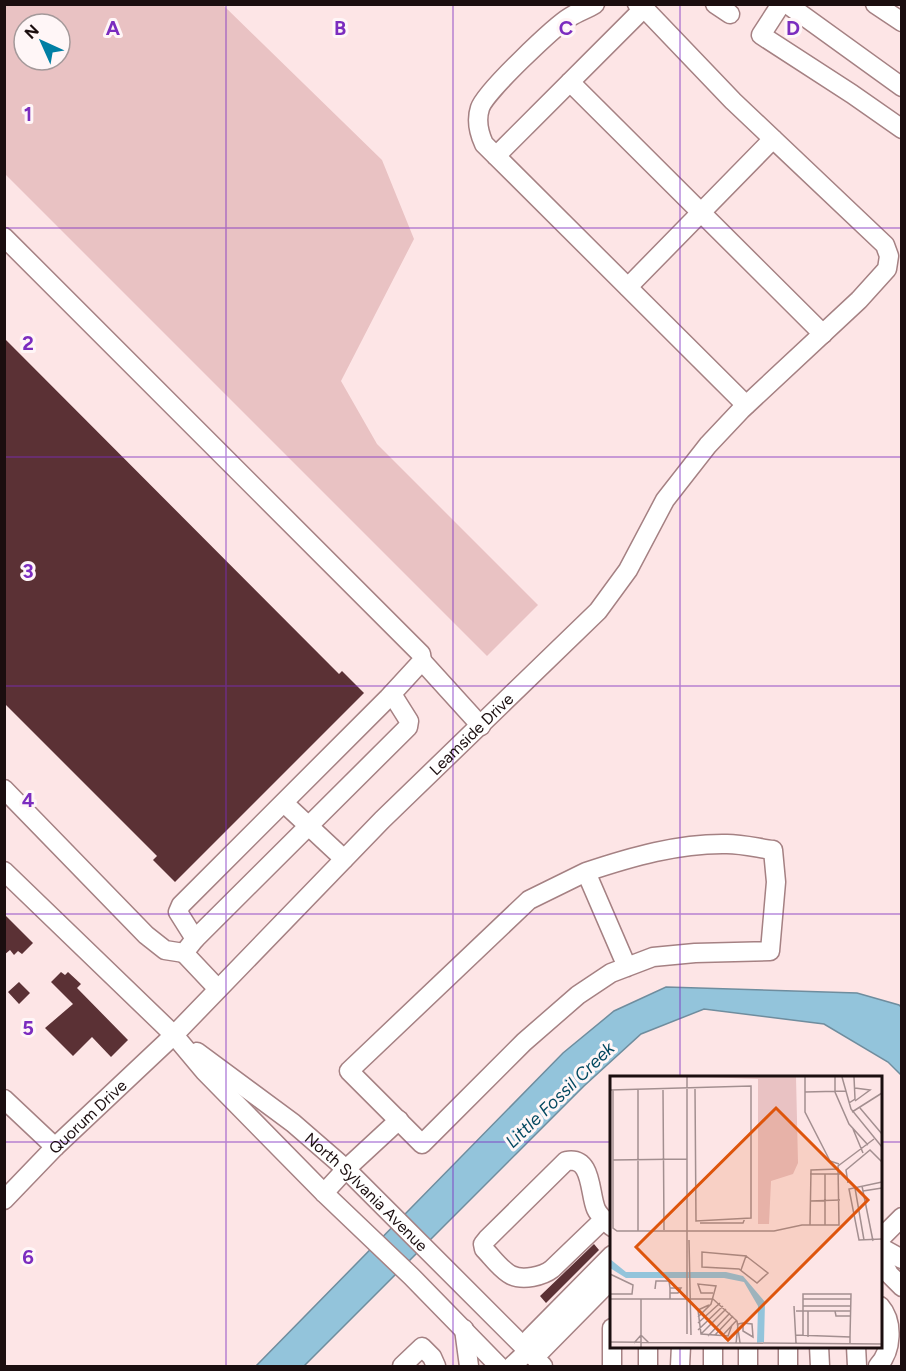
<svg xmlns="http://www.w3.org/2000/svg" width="906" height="1371" font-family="Figtree,sans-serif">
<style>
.green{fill:#e9c2c3;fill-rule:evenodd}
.water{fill:#93c4db;stroke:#6f8d9e;stroke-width:1.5}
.building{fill:#5b3135}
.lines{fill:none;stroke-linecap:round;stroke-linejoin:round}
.minor-casing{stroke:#a58183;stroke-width:21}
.minor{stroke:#fff;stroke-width:18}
.grid{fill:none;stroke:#7b2cbf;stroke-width:1.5;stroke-opacity:0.55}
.labels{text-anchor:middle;stroke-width:6;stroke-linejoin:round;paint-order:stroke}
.street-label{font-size:16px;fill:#1b0e0f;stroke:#fff6f7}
.water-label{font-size:18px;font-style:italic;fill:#054a61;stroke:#fff6f7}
.inset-road{fill:none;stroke:#a38f90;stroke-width:1.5}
.view{fill:#de550c;fill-opacity:0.15;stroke:#de550c;stroke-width:3}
.inset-edge{fill:none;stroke:#1b0e0f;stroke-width:3}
.grid-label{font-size:20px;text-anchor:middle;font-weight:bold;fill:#7b2cbf;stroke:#fff6f7;stroke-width:6;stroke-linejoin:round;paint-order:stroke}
</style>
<rect width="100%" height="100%" fill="#fde5e6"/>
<path class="green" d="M4 5H223L382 160 414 239 341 381 377 444 538 605 487 656 5 174ZM24 24H60V60H24Z"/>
<path class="water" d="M666 987 857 993 899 1005 901 1007V1075L888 1062 824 1024 704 1009 641 1034 584 1086 304 1366H256L563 1053 614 1011Z"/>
<path class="building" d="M4 338 339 674 342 671 364 693 175 882 153 860 157 856 4 703Z
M4 914 33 943 22 954 18 951 14 955 10 950 4 955Z
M61 972 65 975 68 972 81 984 77 988 128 1040 111 1057 92 1037 73 1056 45 1028 73 1004 51 982Z
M19 982 30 993 19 1004 8 992Z
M594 1244 599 1250 546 1303 540 1296Z"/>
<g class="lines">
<g class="minor-casing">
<g id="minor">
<path d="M595 4C587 9 578 12 570 17 555 26 485 92 480 108 476 120 479 133 484 144L746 405"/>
<path d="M715 4 730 14"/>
<path d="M781 4 761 35 852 94 902 129"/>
<path d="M787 4 902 87"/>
<path d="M875 4 902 22"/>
<path d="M570 82 823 334"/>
<path d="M496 156 644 8"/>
<path d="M4 237 421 654 422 661 388 698 181 905 178 912 195 939 184 953 165 950 146 935 4 789"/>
<path d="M628 287 773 139"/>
<path d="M422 661 481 726"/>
<path d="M284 803 344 859"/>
<path d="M4 871 174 1035 205 1072 324 1193 411 1276 499 1366"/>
<path d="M586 872C631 857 679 843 727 844 742 844 758 848 773 850L776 882 770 951 695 953 653 957 611 973 578 995 524 1042 422 1144 349 1071 529 900 586 872 627 967"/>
<path d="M195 939 408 727 409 721 392 694"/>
<path d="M184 953 218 989"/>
<path id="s1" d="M197 1052 293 1123 346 1169 543 1366"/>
<path d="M4 1099 55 1147"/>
<path d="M324 1193 346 1169 399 1120"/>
<path id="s2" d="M4 1200 55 1147 174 1035 382 820 598 611 628 570 665 500 708 445 741 410 859 300 887 269 889 256 885 245 733 101 644 8 637 4"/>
<path d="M604 1219 552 1269C543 1276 523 1281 511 1275 501 1270 492 1257 484 1249L483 1244 487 1239 566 1161C593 1156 589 1193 596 1209 599 1216 606 1221 612 1227"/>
<path d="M880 1239 902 1217"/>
<path d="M880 1247 902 1259"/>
<path d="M880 1256 889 1274 902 1287"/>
<path d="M612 1328V1366"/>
<path d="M464 1329 469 1366"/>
<path d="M788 1346V1366"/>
<path d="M819 1346 820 1366"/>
<path d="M856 1346 857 1366"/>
<path d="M528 1351H541L612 1279"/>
<path d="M402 1366 422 1347 432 1357 436 1366"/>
<path d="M512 1366 528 1351 530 1338 612 1255"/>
<path d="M648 1366V1346"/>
<path d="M680 1366 681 1346"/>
<path d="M713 1366V1346"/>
<path d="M748 1366V1346"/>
<path d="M878 1366C892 1351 894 1322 880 1306"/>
</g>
</g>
<use href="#minor" class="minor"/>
</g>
<path class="grid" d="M226 4V1366M453 4V1366M680 4V1077M4 228H902M4 457H902M4 686H902M4 914H902M4 1142H612M880 1142H902M680 1346V1366"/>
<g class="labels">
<g class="street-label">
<text dy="6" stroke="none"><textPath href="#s2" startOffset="660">Leamside Drive</textPath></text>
<text dy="6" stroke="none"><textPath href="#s2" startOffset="118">Quorum Drive</textPath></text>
<text dy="6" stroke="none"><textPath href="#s1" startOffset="220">North Sylvania Avenue</textPath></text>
</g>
<g class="water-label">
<text transform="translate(560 1095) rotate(-44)" y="6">Little Fossil Creek</text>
</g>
</g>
<g transform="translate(610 1076)">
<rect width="272" height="272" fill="#fde5e6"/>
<path d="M186 1 188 87 183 98 161 105 159 148H148V3L96 1Z" fill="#e9c2c3"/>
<path d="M0 183 16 196H116L133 200 155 226 154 266 147 267 148 230 134 206 114 202H16L0 192Z" fill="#93c4db"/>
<path class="inset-road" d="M195 1V36L220 85 229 88M225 1V16L239 48 258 69M232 1 241 33 272 71M245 12 260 14 245 25M0 14 141 10V142L86 145 85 13M3 14V152L7 155H164L192 149H229L228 90 264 63M28 14V155M53 14 54 154M195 16 236 15M239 27 245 23 244 1M250 32 272 58M242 36 272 17M243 53 253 77M3 84 77 83M200 98H230M215 98V149M272 106 239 113 249 164 272 163M238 107 236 94 260 74 272 86M252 110 263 165M245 112 254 164M253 115 272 112M200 125 230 124M90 147H133L135 142M200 149 201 94 229 93M79 164 81 259M131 194 136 180 92 176V191L129 193 147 207 158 197 136 180M0 198 23 209 22 218H0M45 213 46 205H59L60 212M0 223H103M60 223V217H68L71 212H60V217M103 223 127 245 130 267M193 223H241M99 229 88 234 91 258 118 260 122 249M184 230 186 267M193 230H241M186 235H241M225 235 226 240H241M88 241 101 228 106 210 88 208 91 217H103M88 247 110 227M128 248 133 247 142 248 143 261 133 255V247M88 254 113 230M77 258V1M91 258 116 233M105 259 123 240M186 259 240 261V268M193 259V218H241L240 261M98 260 120 237M112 260 127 244M198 261V235M0 266 272 268M24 267 31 259 39 267M126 268 128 248M31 271V223"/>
<path class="view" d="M166 32 258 124 118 264 26 171Z"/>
<rect width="272" height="272" class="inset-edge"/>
</g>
<g class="grid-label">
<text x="113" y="35">A</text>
<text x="340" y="35">B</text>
<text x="566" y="35">C</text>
<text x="793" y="35">D</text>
<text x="28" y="121">1</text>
<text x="28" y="350">2</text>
<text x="28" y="578">3</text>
<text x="28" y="807">4</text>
<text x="28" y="1035">5</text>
<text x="28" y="1264">6</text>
</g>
<rect width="906" height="1371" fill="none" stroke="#1b0e0f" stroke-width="12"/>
<g transform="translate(42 42) rotate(315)"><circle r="28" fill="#fff6f7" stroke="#a4999a" stroke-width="1.5"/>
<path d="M0-4.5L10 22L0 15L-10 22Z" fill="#017fa4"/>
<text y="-9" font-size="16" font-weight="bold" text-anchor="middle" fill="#1b0e0f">N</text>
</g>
</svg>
